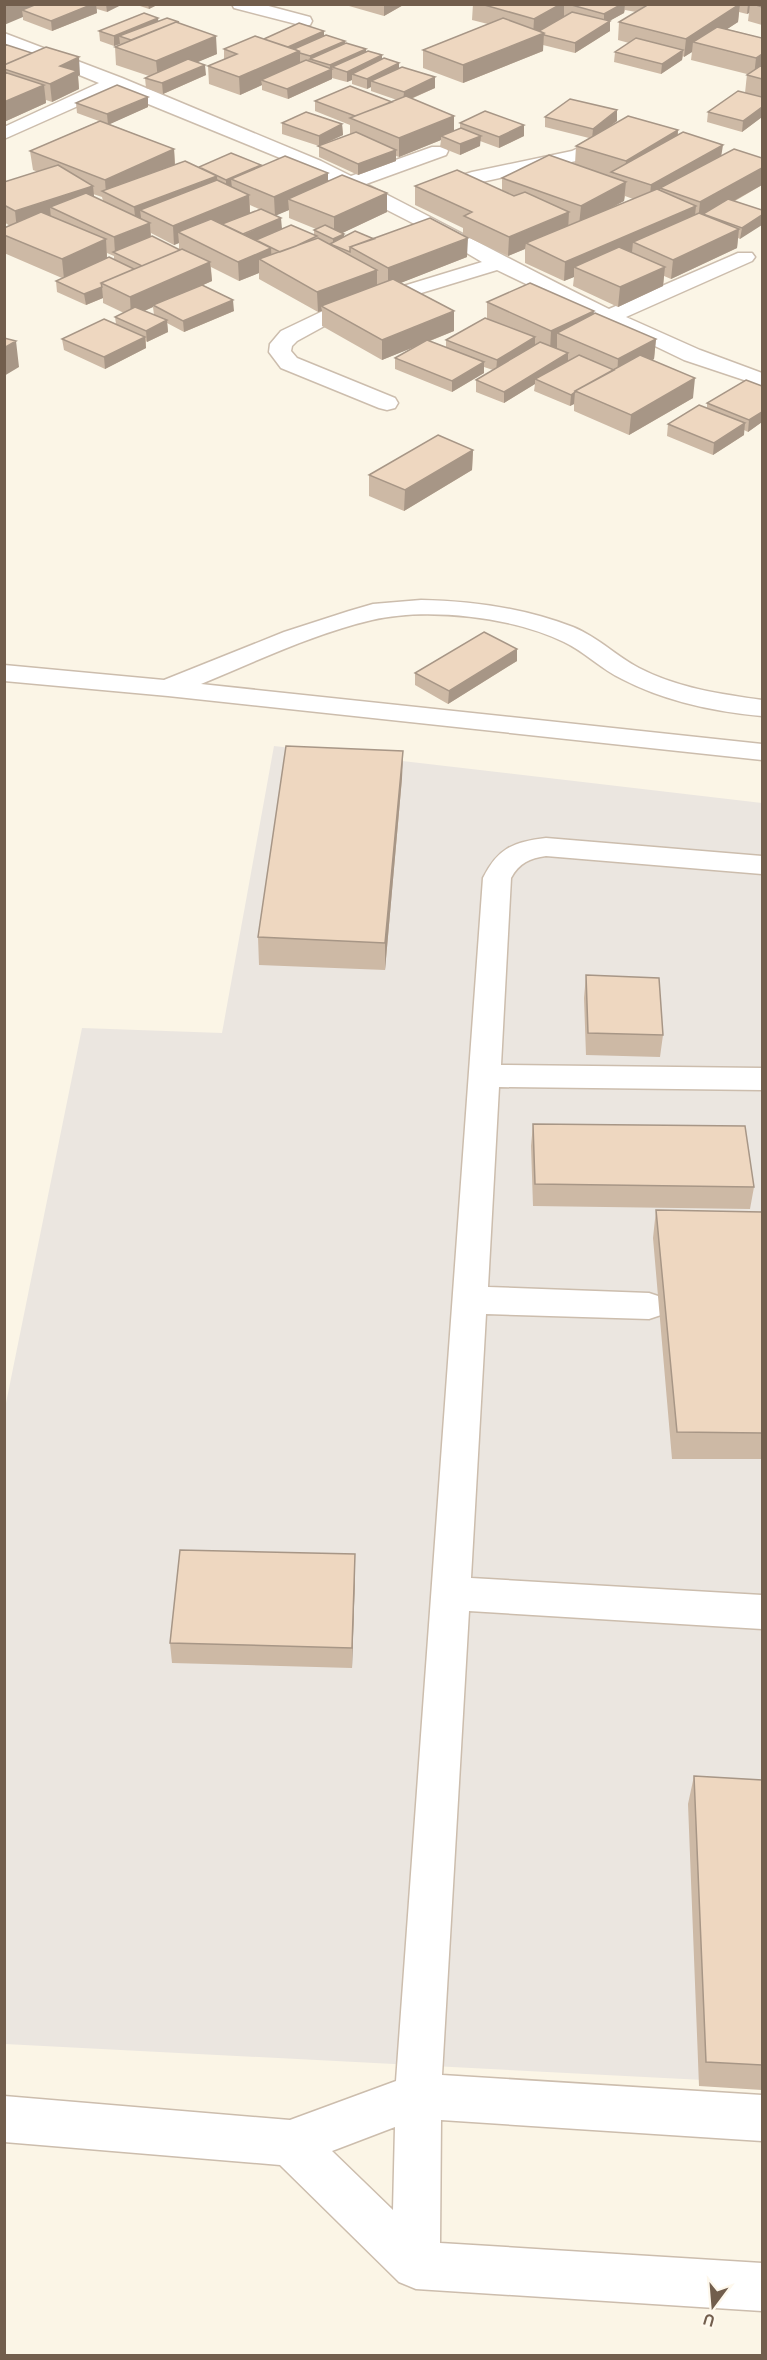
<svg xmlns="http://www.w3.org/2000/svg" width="767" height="2360" font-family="'DM Sans',sans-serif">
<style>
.industrial{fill:#ebe6e0}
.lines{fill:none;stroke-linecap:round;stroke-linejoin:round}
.minor-casing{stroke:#ccbdad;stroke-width:3}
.minor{fill:#fff;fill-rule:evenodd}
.wall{fill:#cdb9a5;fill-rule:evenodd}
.shaded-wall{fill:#a79686}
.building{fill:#eed7c0;stroke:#a79686;stroke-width:1.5}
</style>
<rect width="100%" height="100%" fill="#fbf5e6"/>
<path class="industrial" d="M274 746 762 803V2083L5 2044V1408L82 1028 222 1033Z"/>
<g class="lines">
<g class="minor-casing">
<path id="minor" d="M232 4H261L310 17 312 21 310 25 304 26 234 8Z
M4 33 122 78 321 161 351 176 432 147H446L448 151 446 155 366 184C447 225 527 269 609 309L738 253H752L755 257 752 261 626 317 700 350 762 373V386L684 360 497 270 339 318 297 341 292 346 291 351 297 358 395 398 398 403 395 408 387 410 379 408 281 368 269 352 270 344 281 331 325 310 482 262 438 236 307 169 114 90 4 139V127L99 83 4 44Z
M616 130 623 132 625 136 623 140 585 159 477 183 431 197 424 195 421 191 424 187 472 172 572 151Z
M421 600C473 601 524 608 573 627 598 637 616 656 639 668 677 688 721 694 762 700V716C716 712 664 701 622 679 601 669 585 652 564 642 513 617 428 607 372 620 313 634 257 661 201 684L762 744V760L168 696 4 681V665L164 680 284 632 349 611 373 604Z
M546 838 762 856V874L546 856C530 858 519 863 511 878L501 1065 762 1068V1090L499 1087 488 1287 649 1293 661 1297 666 1306 661 1315 649 1319 486 1314 471 1578 762 1595V1629L469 1611 442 2075 762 2095V2141L441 2120 440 2243 762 2263V2311L416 2289 399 2282 280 2165 4 2142V2096L290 2120 396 2081 483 878C498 848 513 842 546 838ZM395 2127 393 2210 332 2151Z"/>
</g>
<use href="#minor" class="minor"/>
</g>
<path class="wall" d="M4 4H119V6L107 12 97 9V13L52 31 23 20V17Z
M134 4H159L149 9Z
M342 4H405L384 16Z
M473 4H762V25L748 21 749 13 747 14 739 12 738 22 727 29 762 38V117L742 132 707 122 708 112 745 93 747 74 691 60 692 52 684 57 683 56 682 60 661 74 614 62 615 52 629 43 618 40 619 22 636 12 625 10 624 13 609 21H610V31L575 53 543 45V51L463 83 423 68V50L488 24 472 20Z
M159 21 179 22V23L217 54 197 62 206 75 163 94 146 88 145 78 149 76 116 65 115 47 120 45V44L114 46 100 41 99 31Z
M324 36 345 43 366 49V51L382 59 399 63V68L435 77V88L411 99 454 116V131L460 128V123L524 136 499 148 480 141V146L460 155 440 147 441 140 399 157 396 156V161L358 175 319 157V146L282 134V123L342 124 343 135 320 146 350 134V125L315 111V101L392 102 397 100 371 91V87L367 89 352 84V80L347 82 332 78V79L288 99 262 90V85L240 95 209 84 208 66 224 60V49L264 39Z
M4 44 80 75 78 76 79 89 52 102 46 100V103L4 122Z
M76 103 148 107 109 124 174 149 175 164 199 167 261 166 328 181 387 193V212L342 233 344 234V237L374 239 467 257 400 283 454 331 430 341 446 347V340L487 319V302L593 314 656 339 654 359 652 360 693 398 629 435 574 411V404L570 406 534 391 535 384 504 403 476 392V380L493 370 484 367V373L452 392 395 369V358L416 346 382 360 322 326V311L318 312 259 279V273L239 281 211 267 212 281 203 285 234 311 184 332 167 323 168 332 147 342 146 341V348L105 369 64 350 62 339 116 324 115 317 124 313 103 303V298L86 305 57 292 56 281 62 278 4 253V228L10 226 4 222V182L38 172 33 170 30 151 99 121 77 113ZM93 194 102 197 103 201 94 197ZM250 205 259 209 250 213ZM289 210V218L316 229 314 230V235L282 229 276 215ZM151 233 174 245 179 243V250L151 237ZM107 253 114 256V260L107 258ZM153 307 154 315 144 311Z
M545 117 617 121 609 127 678 130V135L721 156 762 158V185L735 201 762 210 740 239 738 238 737 248 671 279 664 276 663 286 618 307 573 286 574 277 564 281 525 263V249L508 256 463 235V228L415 205V186L502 191V178L575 164 576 146 589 138 545 127ZM625 196 633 199 614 206 624 201Z
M762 386V422L748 432 744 430V435L713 455 667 436 668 424 707 408V403Z
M473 450 472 470 404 511 369 496V475Z
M517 649V661L448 704 415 685V673Z
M403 751 402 778 385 970 259 965 258 937Z
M586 975 663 1035 660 1057 586 1055 584 998Z
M533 1124 754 1187 750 1209 533 1206 531 1146Z
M656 1210 762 1212V1459H672L653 1238Z
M355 1554V1575L352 1668 172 1663 170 1643Z
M694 1776 762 1780V2090L699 2086 688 1804Z"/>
<path class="shaded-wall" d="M9 4H45L22 10 23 17 4 25V6Z
M93 4H96L97 13 52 31 51 21Z
M106 4H119V6L107 12Z
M148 4H159L149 9Z
M384 4H405L384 16Z
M561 4H564V20L533 37 534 19Z
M622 4H625L624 13 604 24V14Z
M740 4 738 22 703 45 693 42 692 52 684 57 686 39Z
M748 4H750L749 13 747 14Z
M158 18 159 28 119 36 120 44 114 46V36Z
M610 21V31L575 53V43Z
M324 31V41L300 52V69L261 80 262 85 240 95 239 77 286 48Z
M544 33 543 51 463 83V65Z
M216 36 217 54 158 79 156 61Z
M345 41V51L310 59 311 66H310V56Z
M366 49V59L332 67V79L288 99 287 89 330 70V65Z
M683 50 682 60 661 74 662 64Z
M762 54V70L754 76 756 58Z
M382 55V65L352 74V80L347 82V72Z
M79 57 80 75 78 76 79 89 52 102 50 84 60 66Z
M399 63V74L371 81V87L367 89V79Z
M205 65 206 75 163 94 162 83Z
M435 77V88L403 102 404 92Z
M44 85 46 103 4 122V102Z
M148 97V107L108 125 107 114Z
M762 107V117L742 132 743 121Z
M617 110V121L592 139 593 129Z
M454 116V134L441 136V140L399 157V138Z
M342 124 343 135 319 146V136Z
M524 125V136L499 148V137Z
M678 130 676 149 625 177 626 161Z
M481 136 480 146 460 155V144Z
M723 145 720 164 660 188 659 199 649 204 651 185Z
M174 149 175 167 106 194 105 180Z
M396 150V161L358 175V164Z
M261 165V176L231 179 232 188 226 191V180Z
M762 168V185L698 221 700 202Z
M328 173V192L288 199 289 210 275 216 274 197Z
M217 176 218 195 140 210 142 224 136 226 134 207Z
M626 182 624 201 579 225 581 206Z
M93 186 95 205 50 207 51 219 17 230 15 211Z
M387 193V212L334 237V217Z
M249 195 250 214 190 238 178 232 179 243 174 245 173 226Z
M696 206 694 225 633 242 632 252 574 267V277L564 281 565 262Z
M569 212 568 231 526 243 525 249 508 256 509 237Z
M762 215V225L740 239 742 228Z
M281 218 282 229 240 247V236Z
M150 223 151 242 115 253 114 237Z
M739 229 737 248 671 279 673 260Z
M344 234V245H333V239Z
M468 238 467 257 388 288V268Z
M106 239 107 259 64 279 62 259Z
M271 248 272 267 259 259V273L239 281 238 262Z
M210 262 212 281 156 306 153 305V307L131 317 130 297Z
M665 267 663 286 618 307 620 287Z
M377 270V290L321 306 322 311 318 312 317 292Z
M102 287 103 298 86 305 84 294Z
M233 300 234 311 184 332 183 321Z
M454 311V331L382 360V340Z
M594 311 592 331 557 333V348L550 351 551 331Z
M167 320 168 332 147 342 146 331Z
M145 337 146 348 105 369 104 357Z
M535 337V349L496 372 497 360Z
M656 339 654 359 617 379 618 359Z
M16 341 19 367 4 376V348Z
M568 353V364L535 379V384L504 403V392Z
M484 362V373L452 392V381Z
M695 378 693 398 629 435 631 415Z
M575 392 574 404 570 406 571 395Z
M762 412V422L748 432 749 420Z
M745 423 744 435 713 455 714 443Z
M473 450 472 470 404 511 405 490Z
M517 649V661L448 704 449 691Z
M403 751 402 778 385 970V943Z
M355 1554V1575L352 1668V1648Z"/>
<path class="building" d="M37 4H93L51 21 22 10Z
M481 4H561L534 19Z
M568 4H622L604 14Z
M649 4H740L686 39 619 22Z
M753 4H762V7Z
M572 12 610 21 575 43 544 35V33L539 31Z
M144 13 158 18 114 36 99 31Z
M167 18 179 22H176L131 40 119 36Z
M503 18 544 33 463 65 423 50Z
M176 22 216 36 156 61 115 47Z
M299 23 324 31 288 47 264 39Z
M717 27 762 38V54L756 58 693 42Z
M326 35 345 41 310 56 300 53 299 51 294 49Z
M255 36 299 51 239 77 208 66 237 54 224 49Z
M636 38 683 50 662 64 615 52Z
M346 43 366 49 330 65 310 59Z
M4 44 32 53 4 65Z
M46 47 79 57 60 66 77 71 50 84 4 69V65Z
M368 51 382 55 347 72 332 67Z
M384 58 399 63 367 79 352 74Z
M188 59 205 65 162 83 145 78Z
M306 60 332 69 287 89 261 80Z
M762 65V79L747 75Z
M402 67 435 77 404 92 371 81Z
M4 72 44 85 4 102Z
M117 85 148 97 107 114 76 103Z
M350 86 392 102 355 116 315 101Z
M738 91 762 97V107L743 121 708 112Z
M406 96 454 116 399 138 350 118Z
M570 99 617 110 593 129 545 117Z
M485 111 524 125 499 137 460 123Z
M306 112 342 124 319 136 282 123Z
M628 116 678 130 626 161 576 146Z
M100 121 174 149 105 180 30 151Z
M461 128 481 136 460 144 441 136Z
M356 132 396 150 358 164 318 146Z
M683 132 723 145 651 185 611 172Z
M734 149 762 158V168L700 202 660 188Z
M231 153 261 165 226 180 199 167Z
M549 155 626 182 581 206 502 178Z
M285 156 328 173 274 197 231 179Z
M185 161 217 176 134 207 102 191Z
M58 165 93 186 15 211 4 205V182Z
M457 170 514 196 525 192 569 212 509 237 464 216 472 212 415 186Z
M342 175 387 193 334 217 288 199Z
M217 180 249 195 173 226 140 210Z
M657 189 696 206 565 262 526 243Z
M86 193 150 223 114 237 50 207Z
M728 199 762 210V215L742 228 703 214Z
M261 209 281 218 243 234 222 224Z
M41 212 106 239 62 259 4 235V228Z
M699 213 739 229 673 260 633 242Z
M430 218 468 238 388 268 350 247Z
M211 219 271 248 238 262 178 232Z
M291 225 317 236 296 246 280 252 256 240Z
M325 225 344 234 333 239 314 230Z
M355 231 374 239 350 247V252L330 244Z
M152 236 180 250 142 266 113 252Z
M318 238 377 270 317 292 259 259Z
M619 247 665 267 620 287 574 267Z
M182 249 210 262 130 297 101 283Z
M109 257 134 269 101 283 102 287 84 294 56 281Z
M393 279 454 311 382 340 321 306Z
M530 283 594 311 551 331 487 302Z
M202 285 233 300 183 321 153 305Z
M135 307 167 320 146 331 115 317Z
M595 313 656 339 618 359 557 333Z
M485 318 535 337 497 360 446 340Z
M104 319 145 337 104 357 62 339Z
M4 338 16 341 4 348Z
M427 340 484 362 452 381 395 358Z
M540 342 568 353 504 392 476 380Z
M579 355 614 370 575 391V392L571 395 535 379Z
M640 355 695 378 631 415 575 391Z
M746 380 762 386V412L749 420 707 403Z
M699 405 745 423 714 443 668 424Z
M438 435 473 450 405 490 369 475Z
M484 632 517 649 449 691 415 673Z
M286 746 403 751 385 943 258 937Z
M586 975 659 978 663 1035 588 1033Z
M533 1124 745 1126 754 1187 535 1184Z
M656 1210 762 1212V1433L677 1432Z
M180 1550 355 1554 352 1648 170 1643Z
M694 1776 762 1780V2065L706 2062Z"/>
<rect width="767" height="2360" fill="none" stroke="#725e4d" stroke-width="12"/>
<g transform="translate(713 2306) rotate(196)" stroke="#fef8ec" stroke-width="4.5" paint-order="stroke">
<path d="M0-4.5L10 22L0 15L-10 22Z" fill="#725e4d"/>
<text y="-9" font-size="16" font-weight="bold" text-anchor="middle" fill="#725e4d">U</text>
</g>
</svg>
